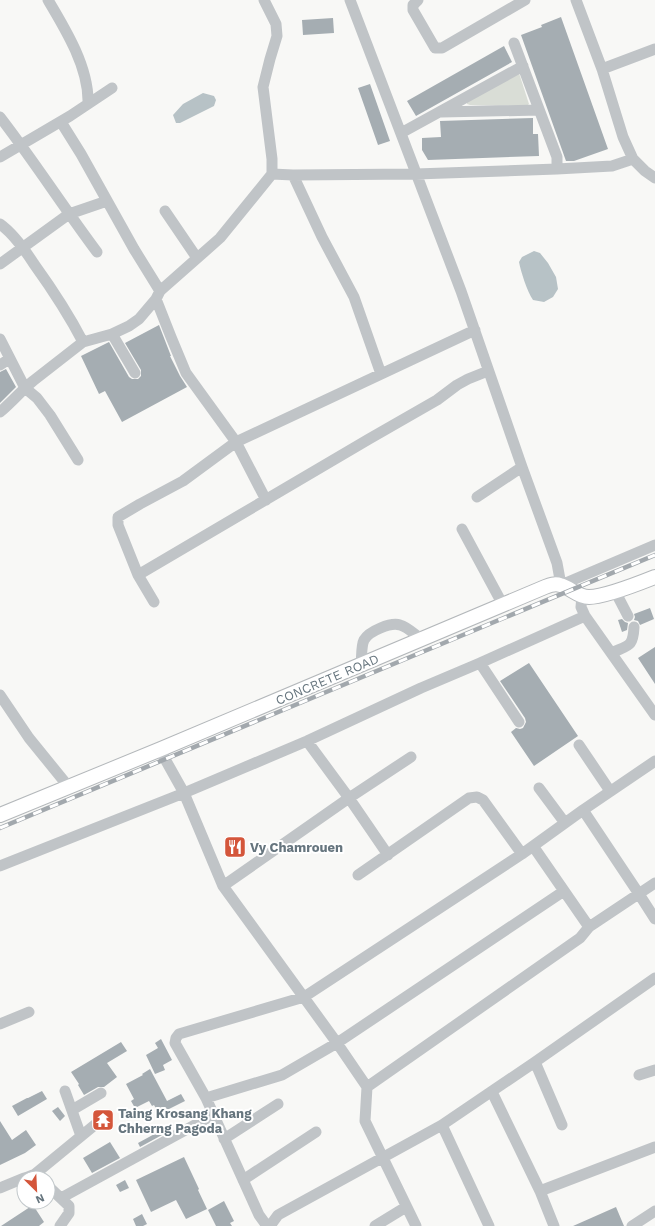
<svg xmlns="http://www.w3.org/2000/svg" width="655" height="1226" font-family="'Work Sans',sans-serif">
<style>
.green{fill:#d9ddd6}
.water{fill:#b7c2c6}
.building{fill:#a5adb2}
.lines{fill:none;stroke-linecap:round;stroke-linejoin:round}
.major-casing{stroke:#b4b8bb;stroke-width:16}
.minor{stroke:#c0c4c7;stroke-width:11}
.major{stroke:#fff;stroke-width:14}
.rail-casing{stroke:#a2a8ad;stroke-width:4.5}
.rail{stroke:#fff;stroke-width:3;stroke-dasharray:9;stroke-linecap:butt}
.labels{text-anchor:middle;stroke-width:4;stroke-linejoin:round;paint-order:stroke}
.street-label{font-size:13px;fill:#66757e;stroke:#fff}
.poi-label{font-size:13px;font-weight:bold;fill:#66757e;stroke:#fff;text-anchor:start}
</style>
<rect width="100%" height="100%" fill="#f8f8f6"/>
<path class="green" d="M519 73 529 104 527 106 470 105 467 104V101Z"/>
<path class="water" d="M203 93 214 96 216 100 214 106 180 123H176L173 115 183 104Z
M534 251 540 253 548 263 556 277 558 289 553 297 544 302 533 300C527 291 521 272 519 262L522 257Z"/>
<path class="building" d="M561 17 608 149 574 161H566L521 35 542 27 541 25Z
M333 18 334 33 303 35 302 20Z
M504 46 512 62 416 116 407 101Z
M370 84 390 141 378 145 358 88Z
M533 118V134H538L539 156 428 160 422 150V138L441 137 440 121Z
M159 325 171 356H170L180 376 187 387 122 422 105 391 99 394 81 356 109 342 129 377 132 379H138L141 376V370L125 343Z
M6 369 16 387 0 403V372Z
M650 608 654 619 640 625 638 621 634 620 635 617 634 614Z
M622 619 625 622 628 623 627 630 622 632 618 620Z
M655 647V684L638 658Z
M529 663 578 736 534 766 511 732 516 728 520 729 523 728 526 722 525 718 500 681Z
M161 1039 172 1060 163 1065 165 1070 155 1074 146 1055 158 1048 155 1043Z
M121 1042 127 1051 107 1063 117 1077 104 1087H98L84 1095 78 1085 79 1084 71 1072Z
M150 1069 167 1101 181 1094 185 1101 159 1114 154 1105 152 1106 149 1101 135 1108 131 1101 134 1099 126 1084 143 1075 142 1074Z
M42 1091 47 1099 18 1116 12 1106 27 1098H28Z
M58 1107 65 1116 60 1121 52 1111Z
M0 1121 12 1140 26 1130 36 1145 25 1153 0 1165Z
M160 1131 162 1135 140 1147 138 1143Z
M110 1142 120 1158 92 1173 83 1158Z
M184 1157 199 1189 198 1190 207 1209 186 1219 176 1200 151 1212 136 1180Z
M125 1180 129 1188 120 1192 116 1185Z
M224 1201 234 1221 230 1223 232 1226H216L208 1210Z
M33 1205 44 1222 39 1226H1Z
M616 1207 624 1226H573Z
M142 1214 147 1224 143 1226H136L133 1219Z"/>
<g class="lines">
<g class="major-casing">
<path id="major" d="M0 815 161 749 545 587C550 585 555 583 560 585 570 587 577 597 589 597 605 597 640 583 655 577"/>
</g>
<path class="minor" d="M48 0C66 30 89 68 88 103
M350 0 461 291 522 467 557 563 561 585 655 545
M418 0 413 5V10L435 48H442L525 0
M576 0 602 69 623 137 633 159 645 171 655 178
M514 43 557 157V169
M602 69 655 49
M441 112 539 110
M0 117C34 161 64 208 97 252
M61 122 81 154 134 249 160 291
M401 133 523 66
M0 157 70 116 112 88
M272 174 293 175 416 174 557 169 612 166 633 159
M293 175 322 237 354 297 381 374
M165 211 197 258
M0 224C14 234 25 250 34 264 52 289 69 315 83 342
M0 264 69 214 107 201
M156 299 171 337 186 373 236 442 266 500
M112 334 135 373
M0 339 25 388 37 398 50 415 78 460
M0 365 9 359
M0 412C12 402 21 391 33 381L83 342 112 334 129 326 139 319 156 299 160 291 220 238 272 174V159L263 87 270 59 277 36 276 24 264 0
M477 497 522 467
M462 529 503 605
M138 575 369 439 437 400 457 385 468 379 488 371
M615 591 628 616
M582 596 581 607 585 616 655 715
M154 602 138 575 118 525V517L140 504 183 481 236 442 475 330
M611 653C628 645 633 648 634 627
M361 664C362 657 361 646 364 640 369 631 391 622 400 625 408 627 415 635 421 639
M0 695 29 738 68 786
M519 722 480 663 585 616
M307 741 349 798 388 855
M579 745 610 791
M161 749 165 759 184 793 223 886 337 1043 367 1087 365 1121 416 1226
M539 788 565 823
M583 810 639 894 655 919
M533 846 589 927
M0 866 184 793 307 741 421 688 480 663
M358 875 469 798 477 797 483 800 522 854
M223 886 349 798 411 757
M564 891 337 1043 282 1075 206 1098 175 1043 176 1038 179 1034 304 997 522 854 583 810 655 761
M0 1024 29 1012
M535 1062 562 1125
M639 1075 655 1070
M367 1087 580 938 589 927 655 883
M65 1091 81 1136
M492 1092 540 1191 554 1226
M206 1098 259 1215 267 1226
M72 1110 101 1093
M442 1125 489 1226
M224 1139 278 1104
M25 1178 35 1174 102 1119
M243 1180 316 1132
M48 1186 69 1206V1213L60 1226
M0 1188 24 1178
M540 1191 655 1147
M61 1198 213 1115
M270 1226 278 1215 442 1125 535 1062 655 978
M375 1226 406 1207
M632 1226 655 1211"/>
<use href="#major" class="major"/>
<g class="rail-casing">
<path id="rail" d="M0 828 655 555"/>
</g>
<use href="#rail" class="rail"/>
</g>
<defs>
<g id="restaurant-square" transform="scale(1.15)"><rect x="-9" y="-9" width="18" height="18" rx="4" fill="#d4563b" stroke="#fff"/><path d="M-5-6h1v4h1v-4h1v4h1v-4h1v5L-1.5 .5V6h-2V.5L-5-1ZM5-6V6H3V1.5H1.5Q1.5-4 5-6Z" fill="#fff"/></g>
<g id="temple-square" transform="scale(1.15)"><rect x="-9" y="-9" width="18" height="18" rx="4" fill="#d4563b" stroke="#fff"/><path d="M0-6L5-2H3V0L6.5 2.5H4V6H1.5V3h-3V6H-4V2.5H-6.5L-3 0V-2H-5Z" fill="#fff"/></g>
</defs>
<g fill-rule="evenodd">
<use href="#restaurant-square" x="235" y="847"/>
<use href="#temple-square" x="103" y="1120"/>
</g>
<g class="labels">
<g class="street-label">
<text transform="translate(327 679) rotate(-23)" y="5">CONCRETE ROAD</text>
</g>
<g class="poi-label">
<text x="250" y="852">Vy Chamrouen</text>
<text x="118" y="1118">Taing Krosang Khang<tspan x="118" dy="15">Chherng Pagoda</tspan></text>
</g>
</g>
<g transform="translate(36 1190) rotate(156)"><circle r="19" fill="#ffffff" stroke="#c2c8cb"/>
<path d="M0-3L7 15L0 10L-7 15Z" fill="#d4563b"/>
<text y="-6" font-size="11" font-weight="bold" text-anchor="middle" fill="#66757e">N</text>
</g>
</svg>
